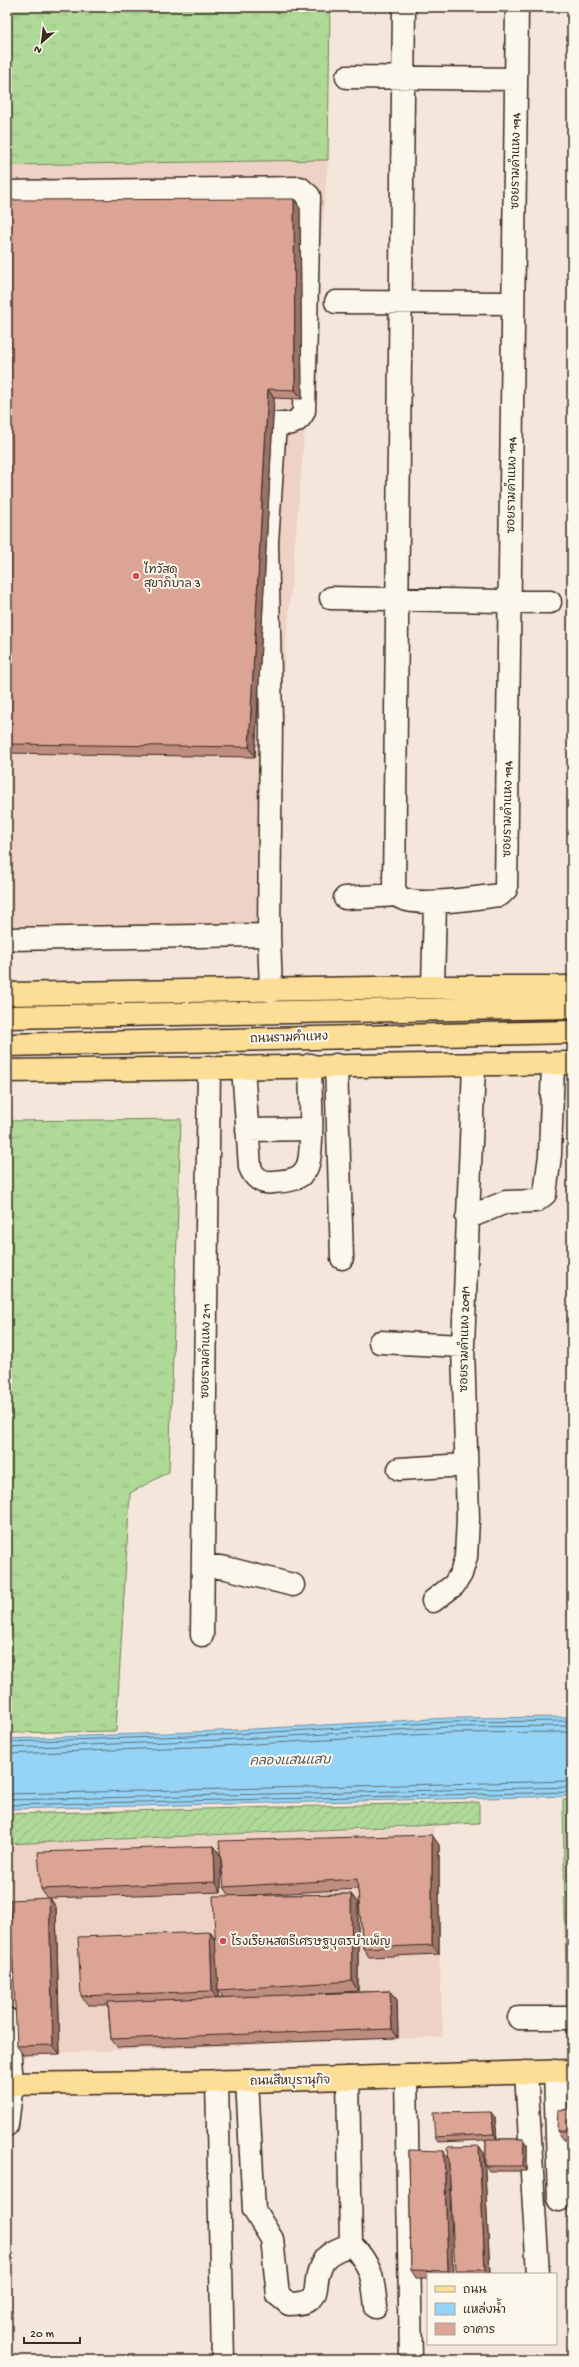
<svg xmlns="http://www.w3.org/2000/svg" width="579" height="2367" font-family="'Gochi Hand','Playpen Sans Thai',sans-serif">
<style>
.built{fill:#eed2c6}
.grass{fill:url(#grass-tufts);stroke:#74825a}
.garden{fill:url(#garden-furrows);stroke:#74825a}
.water{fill:#95d4f6;stroke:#7190a0}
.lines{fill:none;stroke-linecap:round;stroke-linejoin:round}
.shore{stroke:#5f6e74;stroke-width:1}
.minor-casing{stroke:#3b2a1e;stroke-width:25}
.major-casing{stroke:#3b2a1e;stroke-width:25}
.minor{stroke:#fbf7ec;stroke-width:22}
.major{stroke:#fcde96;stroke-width:22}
.wall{fill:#bd8d80;stroke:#3b2a1e;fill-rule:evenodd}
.shaded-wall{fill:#9a7368;stroke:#3b2a1e}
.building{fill:#dca495;stroke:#3b2a1e}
.poi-dot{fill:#d1495b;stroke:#fbf7ec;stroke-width:1.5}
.labels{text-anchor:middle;stroke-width:4;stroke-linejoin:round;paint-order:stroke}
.street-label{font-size:12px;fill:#3b2a1e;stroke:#fbf7ec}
.poi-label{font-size:12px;fill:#3b2a1e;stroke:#fbf7ec;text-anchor:start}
.water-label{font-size:13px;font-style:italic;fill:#525454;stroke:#fbf7ec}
</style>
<defs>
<pattern id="grass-tufts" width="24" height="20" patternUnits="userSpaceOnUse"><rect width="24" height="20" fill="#aed997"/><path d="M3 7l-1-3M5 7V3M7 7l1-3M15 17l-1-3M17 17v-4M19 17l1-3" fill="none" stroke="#97ba82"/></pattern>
<pattern id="garden-furrows" width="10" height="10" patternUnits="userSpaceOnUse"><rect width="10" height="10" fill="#aed997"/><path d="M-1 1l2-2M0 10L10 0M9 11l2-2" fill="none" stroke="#97ba82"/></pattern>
</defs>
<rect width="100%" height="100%" fill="#f5e6db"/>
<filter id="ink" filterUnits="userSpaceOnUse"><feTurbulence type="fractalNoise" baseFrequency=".025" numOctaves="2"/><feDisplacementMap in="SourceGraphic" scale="8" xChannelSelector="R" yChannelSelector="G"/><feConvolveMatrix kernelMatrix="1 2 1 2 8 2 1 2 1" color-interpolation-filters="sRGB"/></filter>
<g filter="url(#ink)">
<path class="built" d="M328 160 262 926 7 929V165Z
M434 1827 443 2037 7 2055V1844Z"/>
<path class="grass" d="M7 7H330L328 160 7 165Z
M181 1119 169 1472 130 1493 116 1731 7 1733V1121Z
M563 1800H572V2038H567Z"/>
<path class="garden" d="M479 1802V1823L7 1844V1814Z"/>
<path class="water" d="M572 1717V1796L7 1809V1739L219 1731 449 1718Z"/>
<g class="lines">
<path class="shore" d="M7 1742 219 1735 449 1722 572 1721
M7 1748 220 1740 449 1727 572 1726
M7 1754 220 1746 449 1733 572 1732
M7 1794 572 1781
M7 1800 572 1787
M7 1805 572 1792"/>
<g class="minor-casing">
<path id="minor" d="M404 7 394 887C395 890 396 894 398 896 413 909 480 897 500 895L506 889 517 7
M347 77 516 79
M7 192 300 188 309 196 304 411C298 425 289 424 275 424L267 543 271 720 269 935 271 991
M336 302 513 303
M331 598 550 602
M345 898 397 895
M7 939 269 935
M433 987 435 903
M336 1065 342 1258
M243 1067 250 1167C254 1178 262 1184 273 1182 286 1181 299 1181 306 1169 315 1155 310 1086 310 1065
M247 1130 311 1129
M467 1218 506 1202 536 1201 545 1194 550 1155 553 1064
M380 1342 463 1346
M399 1469 465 1465
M204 1565 226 1568 293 1585
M433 1601 454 1585 461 1574 466 1557 468 1519 463 1346 474 1065
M202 1635 209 1067
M519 2018H572
M7 2019 12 2084 7 2125
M555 2071 559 2200
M526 2072 538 2274
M406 2076 411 2360
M348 2078 351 2244C372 2266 373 2278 376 2307
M217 2081 223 2360
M247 2081 254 2210 272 2239 278 2295 289 2304C329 2303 308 2284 324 2260 329 2252 343 2248 351 2244"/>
</g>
<g class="major-casing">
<path id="major" d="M7 994 433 987H572
M7 1017 572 1007
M7 1045 572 1032
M7 1071 572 1063
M7 2084 247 2081 572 2071"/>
</g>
<use href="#minor" class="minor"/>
<use href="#major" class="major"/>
</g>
<path class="wall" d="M7 200 300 208 302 399 274 398 255 757 7 753Z
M432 1835 439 1845V1954L369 1957 363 1948 358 1889 236 1896 351 1894 358 1903V1991L310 1994 390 1991 397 2000 398 2038 118 2048 111 2039 108 2005H88L81 1996 210 1932 215 1939 230 1896 224 1887ZM218 1983V1990L223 1997H218Z
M214 1846 221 1856V1892L50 1898 56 1907 60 2054 23 2055 17 2046 47 1898 41 1889Z
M572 2109V2218L568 2212 570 2140H564L557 2131Z
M495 2117 497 2139H524L527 2144V2171H489L486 2166V2140L438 2142 435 2137Z
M479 2146 484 2153 490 2274H458L455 2270Z
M409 2150 453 2274H428V2278H416L411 2270Z"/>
<path class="shaded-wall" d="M294 199 300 208 302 399 295 390Z
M268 389 274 398 255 757 249 747Z
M432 1835 439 1845V1954L432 1945Z
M214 1846 221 1856V1892L215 1882Z
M351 1894 358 1903V1991L352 1981Z
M49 1898 56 1907 60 2054 53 2045Z
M7 1925 9 1997 7 1994Z
M210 1932 217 1942 218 2001 212 1991Z
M390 1991 397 2000 398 2038 392 2029Z
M491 2112 495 2117 497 2139 494 2134Z
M524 2139 527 2144V2171L523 2166Z
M479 2146 484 2153 490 2274H488L485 2270Z
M444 2151 449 2159 453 2274H451L448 2271Z"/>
<path class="building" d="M294 199 295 390 268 389 249 747 7 744V200Z
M432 1835V1945L363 1948 357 1879 224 1887 219 1841Z
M214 1846 215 1882 41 1889 38 1852Z
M351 1894 352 1981 218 1990 213 1896Z
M49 1898 53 2045 17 2046 10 1900Z
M210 1932 212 1991 81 1996 78 1937Z
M390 1991 392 2029 111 2039 108 2002Z
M572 2109V2212H568L570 2131H557L558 2110Z
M491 2112 494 2134 435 2137 433 2113Z
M486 2139H524L523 2166H486Z
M479 2146 485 2270H455L448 2147Z
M409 2150 444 2151 448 2271 411 2270Z"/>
</g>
<g class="poi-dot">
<circle cx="136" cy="576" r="4"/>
<circle cx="223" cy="1941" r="4"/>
</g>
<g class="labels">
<g class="street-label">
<text transform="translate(515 161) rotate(-89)" y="4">ซอยรามคำแหง 194</text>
<text transform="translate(511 485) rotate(-89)" y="4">ซอยรามคำแหง 194</text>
<text transform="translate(507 809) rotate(-89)" y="4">ซอยรามคำแหง 194</text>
<text transform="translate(289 1037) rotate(-2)" y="4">ถนนรามคำแหง</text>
<text transform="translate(464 1339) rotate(-89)" y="4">ซอยรามคำแหง 209/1</text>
<text transform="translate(205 1351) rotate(-89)" y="4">ซอยรามคำแหง 211</text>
<text transform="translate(290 2080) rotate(-1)" y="4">ถนนสีหบุรานุกิจ</text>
</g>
<g class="poi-label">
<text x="144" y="573">ไทวัสดุ<tspan x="144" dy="14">สุขาภิบาล 3</tspan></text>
<text x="231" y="1945">โรงเรียนสตรีเศรษฐบุตรบำเพ็ญ</text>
</g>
<g class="water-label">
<text transform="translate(290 1759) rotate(-1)" y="5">คลองแสนแสบ</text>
</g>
</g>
<rect width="579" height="2367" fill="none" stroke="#fbf7ec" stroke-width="24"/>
<rect x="12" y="12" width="555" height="2343" fill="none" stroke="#3b2a1e" stroke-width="1.5" filter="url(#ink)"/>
<rect x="427" y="2273" width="130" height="72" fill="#fbf7ec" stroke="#aea59a"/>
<rect x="435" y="2286" width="20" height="6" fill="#fcde96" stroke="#aea59a"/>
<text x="463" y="2293" font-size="12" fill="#3b2a1e">ถนน</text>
<rect x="435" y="2303" width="20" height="12" fill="#95d4f6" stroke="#aea59a"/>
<text x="463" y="2313" font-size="12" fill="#3b2a1e">แหล่งน้ำ</text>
<rect x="435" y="2323" width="20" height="12" fill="#dca495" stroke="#aea59a"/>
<text x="463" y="2333" font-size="12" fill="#3b2a1e">อาคาร</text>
<g transform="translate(42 42) rotate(208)" stroke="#fbf7ec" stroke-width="3" paint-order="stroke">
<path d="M0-3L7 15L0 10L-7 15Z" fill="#3b2a1e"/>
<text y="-6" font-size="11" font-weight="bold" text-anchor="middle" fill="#3b2a1e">N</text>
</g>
<path d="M24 2337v6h56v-6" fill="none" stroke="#3b2a1e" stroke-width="2"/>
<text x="30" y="2337" font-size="12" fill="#3b2a1e" stroke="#fbf7ec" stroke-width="3" paint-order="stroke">20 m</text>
</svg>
